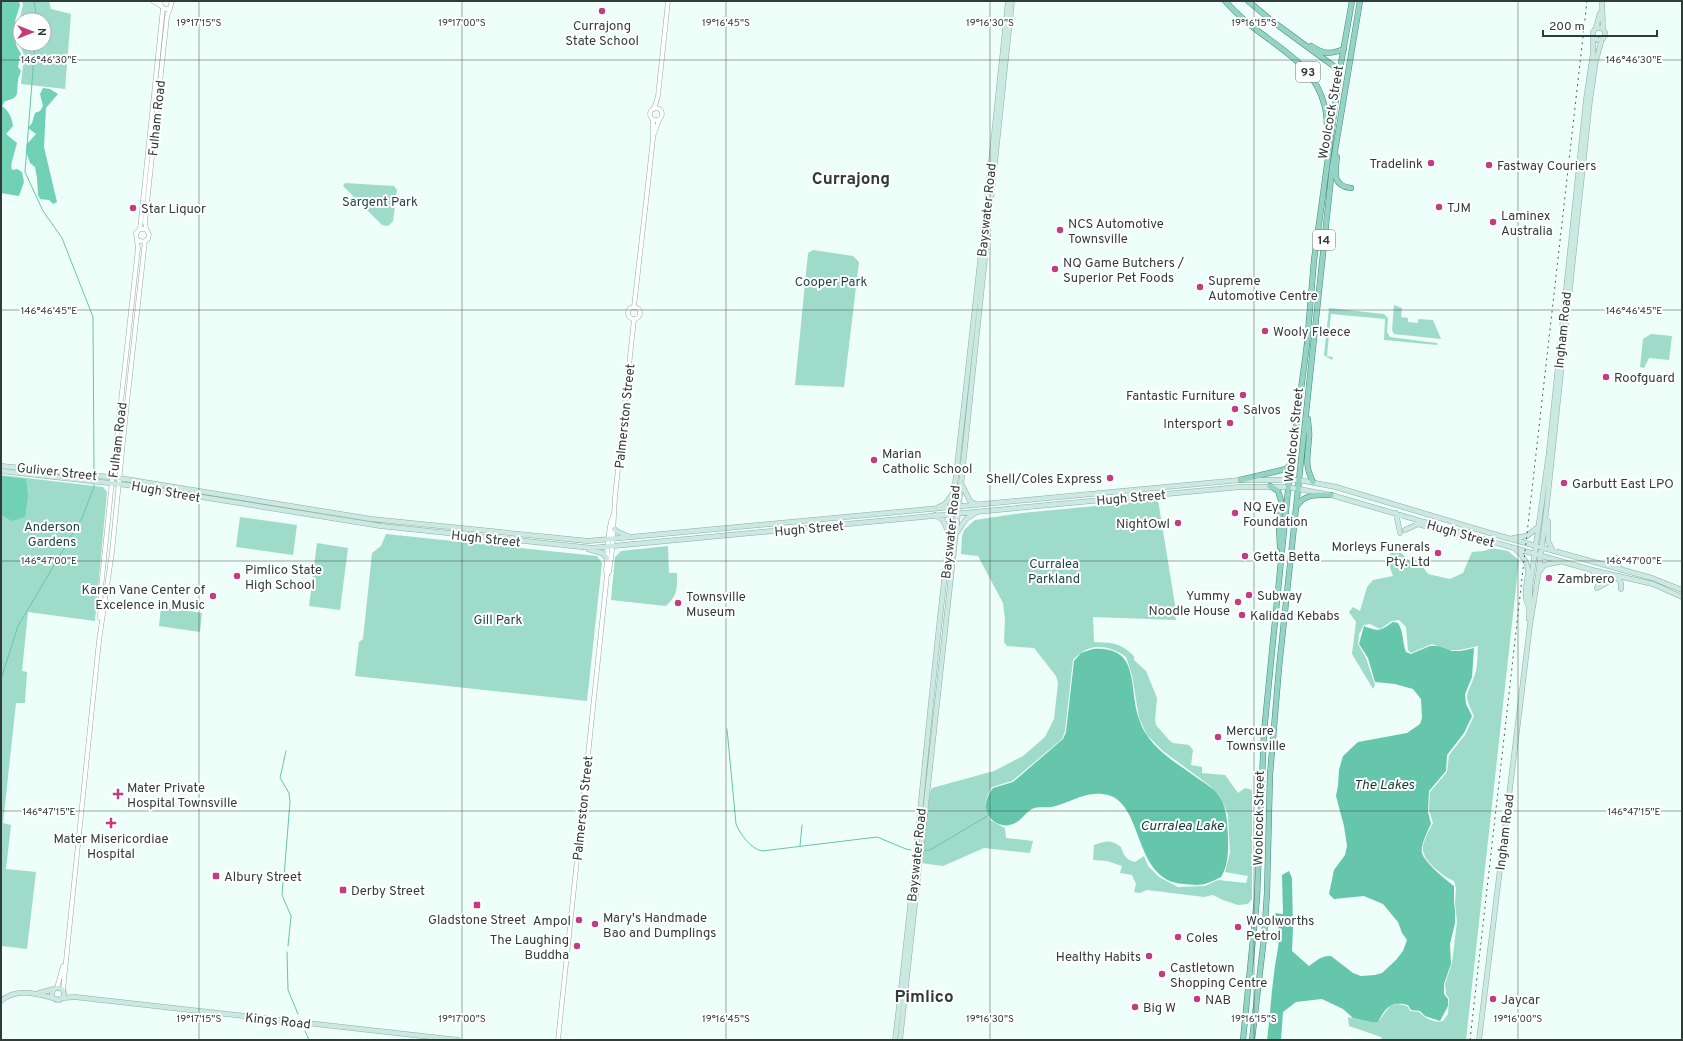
<svg xmlns="http://www.w3.org/2000/svg" width="1683" height="1041" font-family="Overpass,sans-serif">
<style>
.green{fill:#9fdbc9;fill-rule:evenodd}
.forest{fill:#71d1b7}
.water{fill:#66c6ac}
.lines{fill:none;stroke-linecap:round;stroke-linejoin:round}
.stream{stroke:#66c6ac;stroke-width:1}
.tertiary-casing{stroke:#93aca4;stroke-width:5}
.secondary-casing{stroke:#93aca4;stroke-width:5.5}
.primary-casing{stroke:#448b79;stroke-width:6}
.tertiary{stroke:#fff;stroke-width:4}
.secondary{stroke:#cae9e1;stroke-width:4.5}
.primary{stroke:#95d3c4;stroke-width:5}
.rail{stroke:#525e59;stroke-width:1;stroke-dasharray:2 4;stroke-linecap:butt}
.ticks{fill:none;stroke:#313c38;stroke-width:1;stroke-opacity:0.45}
.poi-dot{fill:#c23d7f;stroke:#fff;stroke-width:1.5}
.labels{text-anchor:middle;stroke-width:4;stroke-linejoin:round;paint-order:stroke}
.shield{fill:#fff;stroke:#6f7674;stroke-width:1}
.shield-label{font-size:12px;font-weight:bold;fill:#313c38}
.poi-label{font-size:13px;fill:#313c38;stroke:#fff;text-anchor:start}
.street-label{font-size:13px;fill:#313c38;stroke:#fff}
.park-label{font-size:13px;fill:#1e483d;stroke:#fff}
.water-label{font-size:14px;font-style:italic;fill:#123e33;stroke:#fff}
.district-label{font-size:17px;font-weight:bold;fill:#313c38;stroke:#fff}
.ticks-label{font-size:10px;text-anchor:middle;fill:#313c38;stroke:#fff;stroke-width:4;stroke-linejoin:round;paint-order:stroke}
</style>
<rect width="100%" height="100%" fill="#eefef8"/>
<path class="green" d="M22 1H49L51 9 71 14 65 89 21 84 24 56 19 41V22L23 5ZM20 20H44V44H20Z
M345 183 394 186 397 190 393 221 388 226 382 225 343 186Z
M813 250 853 256 859 262 844 387 795 385 808 253Z
M1394 305 1402 308 1401 317 1408 318V322L1418 323V319L1433 320 1441 339 1394 334 1392 330Z
M1329 308 1384 314 1388 318 1387 332 1390 337 1437 343V345L1384 340 1385 319 1331 314 1327 356 1333 357 1332 360 1324 355Z
M1651 334 1672 336 1669 360 1649 358 1644 368 1640 367 1643 339Z
M1 475 103 487 107 492 95 621 28 612 22 671 27 672 25 703H16L3 823 11 825 6 869 36 872 27 949 2 946 1 952Z
M1158 500 1176 611 1174 612 1176 620 1093 617 1094 642C1113 643 1119 642 1134 656V660L1146 671 1157 698 1155 720 1156 725 1169 740 1173 743 1189 745 1193 750 1191 765 1202 767V773L1225 775 1238 793 1245 788 1252 790V899L1248 904 1238 905 1223 900 1213 895 1204 897 1147 890 1140 893 1134 892 1136 884 1132 875 1120 873 1122 866 1107 861 1093 860 1094 845C1107 841 1110 839 1121 847 1124 856 1126 860 1135 862L1144 856 1148 866 1159 877 1178 887 1205 886 1218 880 1246 883 1248 876 1225 872 1230 853 1228 815 1220 796 1209 785 1163 751 1147 735 1139 718 1132 675 1126 657C1106 644 1090 642 1073 660L1065 731 1062 739 1012 781 992 787C984 801 984 806 990 820L1005 828 1006 838 1033 841 1030 853 984 848 943 866 921 863 930 792 932 788 994 771 1023 756 1045 737 1054 719 1058 683 1056 676 1034 648 1007 646 1004 642 1005 619 1003 603 978 556 961 554 962 536 964 530 975 520 1022 513Z
M240 517 297 525 293 555 236 547Z
M386 534 597 556 602 563 587 701 355 676 359 642 363 639 372 553 381 546Z
M317 543 348 548 340 610 309 606Z
M668 546 669 573H677C677 588 678 595 666 606L611 600 615 557 621 551Z
M1492 548 1508 551 1519 560 1466 1040H1382L1381 1037 1349 1026 1348 1017 1369 1022H1378L1390 1006 1398 1004 1407 1006 1410 1011 1419 1012C1426 1019 1433 1023 1443 1021L1448 1014 1449 999 1446 994 1445 984 1452 963 1457 922 1455 903 1456 888 1454 881C1444 877 1424 862 1423 850 1422 842 1429 831 1433 823L1429 810 1430 792 1447 772 1449 755 1465 735 1474 716C1462 691 1468 697 1475 674 1478 666 1477 655 1478 646L1460 650H1447L1432 644 1411 653 1408 650 1406 627 1399 620 1392 621 1380 629 1370 624 1364 625 1359 634 1358 644 1366 658 1375 685 1373 689 1352 654 1356 622 1349 612 1353 607 1360 611 1367 587 1373 580 1393 576 1386 557 1396 550 1399 551 1412 563 1422 566 1428 574 1450 579 1463 573 1472 552 1484 551Z
M161 607 202 613 200 632 159 626Z"/>
<path class="forest" d="M1 1H19L20 5 15 21 16 45 21 54 22 60 19 61 18 67 21 71C20 74 18 78 18 81 16 93 21 98 5 101L2 106C9 111 12 118 13 126L6 134 17 143 11 165 12 170 17 169 22 172 24 182 19 196 1 193Z
M43 88 50 89 58 94 46 108 44 147 57 202 53 204 49 200 40 199 38 195 37 178 35 167 30 163 26 151 27 144 36 134 28 128 32 123 35 113 40 111 43 106 40 94Z
M1 476 26 479 28 496 25 517 12 521 1 515Z"/>
<path class="water" d="M1393 622 1398 623C1404 632 1402 642 1406 652L1411 654 1430 646H1438L1452 651H1461L1474 648 1472 677 1465 694 1466 704 1472 716 1464 733 1447 755 1446 771 1429 791 1428 812 1431 824C1428 830 1420 846 1422 853 1424 862 1446 880 1454 886V903L1455 910V923L1450 944 1451 964 1444 984V994L1448 999V1006L1440 1021 1425 1016 1420 1011 1411 1010 1408 1005C1391 1001 1386 1007 1378 1022H1370L1353 1018 1343 1009 1322 999 1296 1002 1283 1012 1281 1040H1267C1270 1018 1271 996 1274 974 1276 953 1284 934 1274 913L1283 914 1282 875 1289 871 1292 878 1293 928 1292 951 1309 966C1316 961 1322 955 1331 956L1353 973 1361 976 1375 975 1382 973 1396 960 1403 951 1407 940 1402 933 1398 922 1383 904 1364 896 1334 899 1329 894 1334 870 1345 855 1347 846 1344 826 1336 796 1338 786 1339 770 1343 756 1358 742 1407 733 1420 724 1422 718 1421 699 1413 689 1395 684 1375 682 1368 658 1359 644 1364 626C1379 632 1380 631 1393 622Z
M1093 649C1141 646 1128 687 1139 719 1148 748 1177 763 1200 780 1206 784 1216 790 1220 797 1227 809 1227 823 1228 836 1228 850 1229 864 1221 877 1205 885 1202 886 1184 884 1130 881 1146 797 1102 794 1083 792 1070 803 1052 807 1045 808 1039 806 1032 809 1025 813 1020 822 1013 824 1001 829 987 820 986 808 985 801 989 793 993 788L1013 782 1063 739 1066 732 1074 661 1081 653Z"/>
<g class="lines">
<path class="stream" d="M34 1 37 20
M35 44 25 172 43 211 62 238 93 317 94 473
M1 679 18 626 82 518 94 487V482
M727 729 736 824C740 834 751 849 762 851L877 837 906 849 911 850
M800 846 802 825
M925 850H930L989 815
M284 876 290 802 289 793 280 778 286 751
M283 882 282 895 291 916 288 946
M287 952 288 990 298 1014
M305 1031 309 1040"/>
<g class="tertiary-casing">
<path id="tertiary" d="M153 1 161 6
M160 1 161 6 165 9 170 8 172 1
M650 114a6 6 0 1 1 12 0a6 6 0 1 1-12 0Z
M654 109 658 96 668 1
M654 134 659 120
M140 229 163 8
M146 229 145 222 167 17 170 8
M634 307 648 184 653 138V119
M628 313a6 6 0 1 1 12 0a6 6 0 1 1-12 0Z
M607 575 609 572 612 551 615 497 634 319
M100 618 101 588 111 491 138 248 136 233 140 229H146L149 234 148 239 143 242 138 240
M57 988 63 966
M63 990 99 641 112 552 126 412 145 241
M558 1040 607 575 606 570C608 554 607 527 614 514"/>
</g>
<g class="secondary-casing">
<path id="secondary" d="M1602 1 1603 29
M1593 34a6 6 0 1 1 12 0a6 6 0 1 1-12 0Z
M1596 28 1600 13
M1 466 119 478 371 519 588 541 1240 480H1299L1336 487 1500 536 1652 578 1682 590
M1 471 127 485 381 526 592 548 1240 487H1288L1331 495 1535 554 1592 570 1653 584 1682 597
M962 485 970 501 977 505
M937 508 945 504 953 493
M1396 513 1400 533
M935 515 943 520 949 534
M1548 521V541L1553 551
M614 529 618 532 630 537
M1405 530 1418 524 1436 529
M958 531 966 519 974 514
M1513 538 1527 536 1538 527
M588 549 602 553 607 558
M1516 550C1540 570 1519 584 1528 605
M1616 558 1618 566 1622 570
M1605 565 1611 563 1616 558
M1592 570 1597 576 1599 582 1597 588
M1540 571 1544 565 1559 562
M1597 588 1617 577 1621 583V589
M1529 619 1530 587 1549 452 1586 100 1593 53V36
M52 994a6 6 0 1 1 12 0a6 6 0 1 1-12 0Z
M39 993 54 989
M62 998 75 997 458 1040
M1 1001C17 987 38 994 56 999
M895 1040C912 903 924 765 939 627 962 419 987 210 1008 1
M900 1040 958 513 1012 1
M1479 1040 1530 625 1538 576 1546 513 1590 100 1596 60 1602 39"/>
</g>
<g class="primary-casing">
<path id="primary" d="M1225 1C1236 13 1249 25 1262 34 1290 55 1316 70 1325 107 1328 121 1327 135 1327 150
M1248 1 1272 21 1335 67 1340 75
M1311 46C1324 54 1329 55 1344 49
M1337 157C1335 172 1332 186 1351 188
M1308 419C1308 425 1310 432 1309 438 1308 455 1304 465 1313 482
M1240 480 1286 469 1290 465
M1270 486 1278 491 1281 500 1279 529 1280 547
M1297 506C1305 493 1318 495 1331 495
M1243 1040 1257 898 1264 732 1289 480 1307 344 1314 260 1341 63 1352 1
M1252 1040 1264 938 1267 893 1270 775 1279 668 1332 169 1360 1"/>
</g>
<use href="#tertiary" class="tertiary"/>
<use href="#secondary" class="secondary"/>
<use href="#primary" class="primary"/>
<path class="rail" d="M1470 1040 1587 1"/>
</g>
<path class="ticks" d="M199 1V1040M462 1V1040M726 1V1040M990 1V1040M1254 1V1040M1518 1V1040M1 60H1682M1 310H1682M1 561H1682M1 811H1682"/>
<g class="poi-dot">
<circle cx="602" cy="11" r="4"/>
<circle cx="1431" cy="163" r="4"/>
<circle cx="1489" cy="165" r="4"/>
<circle cx="1439" cy="207" r="4"/>
<circle cx="133" cy="208" r="4"/>
<circle cx="1493" cy="222" r="4"/>
<circle cx="1060" cy="230" r="4"/>
<circle cx="1055" cy="269" r="4"/>
<circle cx="1200" cy="287" r="4"/>
<circle cx="1265" cy="331" r="4"/>
<circle cx="1606" cy="377" r="4"/>
<circle cx="1243" cy="395" r="4"/>
<circle cx="1235" cy="409" r="4"/>
<circle cx="1230" cy="423" r="4"/>
<circle cx="874" cy="460" r="4"/>
<circle cx="1110" cy="478" r="4"/>
<circle cx="1564" cy="483" r="4"/>
<circle cx="1235" cy="513" r="4"/>
<circle cx="1178" cy="523" r="4"/>
<circle cx="1438" cy="553" r="4"/>
<circle cx="1245" cy="556" r="4"/>
<circle cx="237" cy="576" r="4"/>
<circle cx="1549" cy="578" r="4"/>
<circle cx="1249" cy="595" r="4"/>
<circle cx="213" cy="596" r="4"/>
<circle cx="1238" cy="602" r="4"/>
<circle cx="678" cy="603" r="4"/>
<circle cx="1242" cy="615" r="4"/>
<circle cx="1218" cy="737" r="4"/>
<path d="M116 788h4v4h4v4h-4v4h-4v-4h-4v-4h4z"/>
<path d="M109 817h4v4h4v4h-4v4h-4v-4h-4v-4h4z"/>
<rect x="212" y="872" width="8" height="8" rx="2"/>
<rect x="339" y="886" width="8" height="8" rx="2"/>
<rect x="473" y="901" width="8" height="8" rx="2"/>
<circle cx="579" cy="920" r="4"/>
<circle cx="595" cy="924" r="4"/>
<circle cx="1238" cy="927" r="4"/>
<circle cx="1178" cy="937" r="4"/>
<circle cx="577" cy="946" r="4"/>
<circle cx="1149" cy="956" r="4"/>
<circle cx="1162" cy="974" r="4"/>
<circle cx="1197" cy="999" r="4"/>
<circle cx="1493" cy="999" r="4"/>
<circle cx="1135" cy="1007" r="4"/>
</g>
<g class="labels">
<g class="shield">
<rect x="1296" y="62" width="24" height="20" rx="3"/>
<rect x="1313" y="230" width="22" height="20" rx="3"/>
</g>
<g class="shield-label">
<text x="1308" y="76">93</text>
<text x="1324" y="244">14</text>
</g>
<g class="poi-label">
<text x="602" y="30" text-anchor="middle">Currajong<tspan x="602" dy="15">State School</tspan></text>
<text x="1423" y="168" text-anchor="end">Tradelink</text>
<text x="1497" y="170">Fastway Couriers</text>
<text x="1447" y="212">TJM</text>
<text x="141" y="213">Star Liquor</text>
<text x="1501" y="220">Laminex<tspan x="1501" dy="15">Australia</tspan></text>
<text x="1068" y="228">NCS Automotive<tspan x="1068" dy="15">Townsville</tspan></text>
<text x="1063" y="267">NQ Game Butchers /<tspan x="1063" dy="15">Superior Pet Foods</tspan></text>
<text x="1208" y="285">Supreme<tspan x="1208" dy="15">Automotive Centre</tspan></text>
<text x="1273" y="336">Wooly Fleece</text>
<text x="1614" y="382">Roofguard</text>
<text x="1235" y="400" text-anchor="end">Fantastic Furniture</text>
<text x="1243" y="414">Salvos</text>
<text x="1222" y="428" text-anchor="end">Intersport</text>
<text x="882" y="458">Marian<tspan x="882" dy="15">Catholic School</tspan></text>
<text x="1102" y="483" text-anchor="end">Shell/Coles Express</text>
<text x="1572" y="488">Garbutt East LPO</text>
<text x="1243" y="511">NQ Eye<tspan x="1243" dy="15">Foundation</tspan></text>
<text x="1170" y="528" text-anchor="end">NightOwl</text>
<text x="1430" y="551" text-anchor="end">Morleys Funerals<tspan x="1430" dy="15">Pty. Ltd</tspan></text>
<text x="1253" y="561">Getta Betta</text>
<text x="245" y="574">Pimlico State<tspan x="245" dy="15">High School</tspan></text>
<text x="1557" y="583">Zambrero</text>
<text x="205" y="594" text-anchor="end">Karen Vane Center of<tspan x="205" dy="15">Excelence in Music</tspan></text>
<text x="1230" y="600" text-anchor="end">Yummy<tspan x="1230" dy="15">Noodle House</tspan></text>
<text x="1257" y="600">Subway</text>
<text x="686" y="601">Townsville<tspan x="686" dy="15">Museum</tspan></text>
<text x="1250" y="620">Kalidad Kebabs</text>
<text x="1226" y="735">Mercure<tspan x="1226" dy="15">Townsville</tspan></text>
<text x="127" y="792">Mater Private<tspan x="127" dy="15">Hospital Townsville</tspan></text>
<text x="111" y="843" text-anchor="middle">Mater Misericordiae<tspan x="111" dy="15">Hospital</tspan></text>
<text x="224" y="881">Albury Street</text>
<text x="351" y="895">Derby Street</text>
<text x="603" y="922">Mary's Handmade<tspan x="603" dy="15">Bao and Dumplings</tspan></text>
<text x="477" y="924" text-anchor="middle">Gladstone Street</text>
<text x="571" y="925" text-anchor="end">Ampol</text>
<text x="1246" y="925">Woolworths<tspan x="1246" dy="15">Petrol</tspan></text>
<text x="1186" y="942">Coles</text>
<text x="569" y="944" text-anchor="end">The Laughing<tspan x="569" dy="15">Buddha</tspan></text>
<text x="1141" y="961" text-anchor="end">Healthy Habits</text>
<text x="1170" y="972">Castletown<tspan x="1170" dy="15">Shopping Centre</tspan></text>
<text x="1205" y="1004">NAB</text>
<text x="1501" y="1004">Jaycar</text>
<text x="1143" y="1012">Big W</text>
</g>
<g class="street-label">
<text transform="translate(1330 112) rotate(-80)" y="5">Woolcock Street</text>
<text transform="translate(156 118) rotate(-84)" y="5">Fulham Road</text>
<text transform="translate(986 210) rotate(-84)" y="5">Bayswater Road</text>
<text transform="translate(1562 330) rotate(-84)" y="5">Ingham Road</text>
<text transform="translate(624 416) rotate(-84)" y="5">Palmerston Street</text>
<text transform="translate(1293 435) rotate(-84)" y="5">Woolcock Street</text>
<text transform="translate(117 440) rotate(-83)" y="5">Fulham Road</text>
<text transform="translate(57 471) rotate(6)" y="5">Guliver Street</text>
<text transform="translate(166 491) rotate(10)" y="5">Hugh Street</text>
<text transform="translate(1131 497) rotate(-5)" y="5">Hugh Street</text>
<text transform="translate(809 528) rotate(-5)" y="5">Hugh Street</text>
<text transform="translate(950 532) rotate(-84)" y="5">Bayswater Road</text>
<text transform="translate(1461 533) rotate(16)" y="5">Hugh Street</text>
<text transform="translate(486 538) rotate(6)" y="5">Hugh Street</text>
<text transform="translate(582 808) rotate(-84)" y="5">Palmerston Street</text>
<text transform="translate(1258 818) rotate(-89)" y="5">Woolcock Street</text>
<text transform="translate(1504 832) rotate(-83)" y="5">Ingham Road</text>
<text transform="translate(916 855) rotate(-84)" y="5">Bayswater Road</text>
<text transform="translate(278 1020) rotate(6)" y="5">Kings Road</text>
</g>
<g class="park-label">
<text x="380" y="206">Sargent Park</text>
<text x="831" y="286">Cooper Park</text>
<text x="52" y="531">Anderson<tspan x="52" dy="15">Gardens</tspan></text>
<text x="1054" y="568">Curralea<tspan x="1054" dy="15">Parkland</tspan></text>
<text x="498" y="624">Gill Park</text>
</g>
<g class="water-label">
<text x="1384" y="789">The Lakes</text>
<text x="1182" y="830">Curralea Lake</text>
</g>
<g class="district-label">
<text x="851" y="184">Currajong</text>
<text x="924" y="1002">Pimlico</text>
</g>
</g>
<g class="ticks-label">
<text x="199" y="26">19°17'15"S</text>
<text x="462" y="26">19°17'00"S</text>
<text x="726" y="26">19°16'45"S</text>
<text x="990" y="26">19°16'30"S</text>
<text x="1254" y="26">19°16'15"S</text>
<text x="1634" y="63">146°46'30"E</text>
<text x="49" y="63">146°46'30"E</text>
<text x="1634" y="314">146°46'45"E</text>
<text x="49" y="314">146°46'45"E</text>
<text x="1634" y="564">146°47'00"E</text>
<text x="49" y="564">146°47'00"E</text>
<text x="1634" y="815">146°47'15"E</text>
<text x="49" y="815">146°47'15"E</text>
<text x="199" y="1022">19°17'15"S</text>
<text x="462" y="1022">19°17'00"S</text>
<text x="726" y="1022">19°16'45"S</text>
<text x="990" y="1022">19°16'30"S</text>
<text x="1254" y="1022">19°16'15"S</text>
<text x="1518" y="1022">19°16'00"S</text>
</g>
<rect width="1683" height="1041" fill="none" stroke="#313c38" stroke-width="4"/>
<g transform="translate(32 32) rotate(90)"><circle r="19" fill="#ffffff" stroke="#adb1af"/>
<path d="M0-3L7 15L0 10L-7 15Z" fill="#c23d7f"/>
<text y="-6" font-size="11" font-weight="bold" text-anchor="middle" fill="#313c38">N</text>
</g>
<path d="M1543 30v6h114v-6" fill="none" stroke="#313c38" stroke-width="2"/>
<text x="1549" y="30" font-size="12" fill="#313c38" stroke="#ffffff" stroke-width="3" paint-order="stroke">200 m</text>
</svg>
